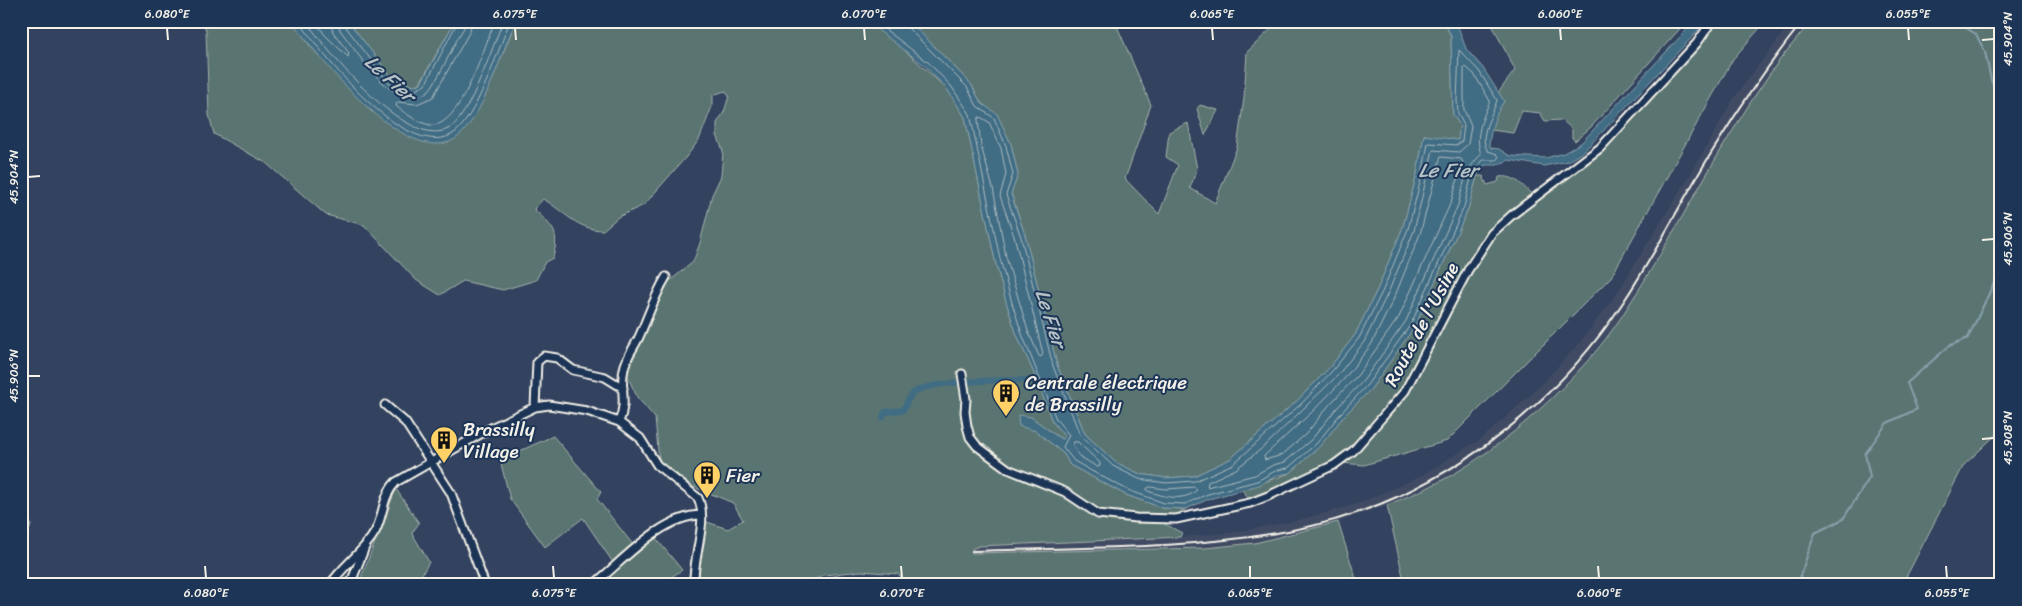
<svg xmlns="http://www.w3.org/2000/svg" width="2022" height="606" font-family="Sriracha,sans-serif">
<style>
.built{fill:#414b64}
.green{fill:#5a7471;stroke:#a7b2ac}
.water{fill:#406c84;stroke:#88a1ac}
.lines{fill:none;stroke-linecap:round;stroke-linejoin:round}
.shore{stroke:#acbcc0;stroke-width:1}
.stream{stroke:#88a1ac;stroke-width:2}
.canal{stroke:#406c84;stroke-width:6}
.minor-casing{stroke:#f4f1e8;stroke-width:11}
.minor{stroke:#1d3557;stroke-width:7}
.rail{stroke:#f4f1e8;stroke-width:2}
.ticks{fill:none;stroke:#f4f1e8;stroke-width:2}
.labels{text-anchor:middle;stroke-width:4;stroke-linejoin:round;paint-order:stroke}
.street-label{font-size:19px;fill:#f4f1e8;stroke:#1d3557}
.poi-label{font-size:19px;fill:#f4f1e8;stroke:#1d3557;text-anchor:start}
.water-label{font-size:20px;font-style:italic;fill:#b5c2c5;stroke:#1d3557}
.neatline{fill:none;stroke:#f4f1e8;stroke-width:2}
.ticks-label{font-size:12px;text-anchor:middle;fill:#f4f1e8}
</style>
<rect width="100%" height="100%" fill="#32425f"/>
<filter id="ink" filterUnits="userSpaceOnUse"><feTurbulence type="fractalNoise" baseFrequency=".02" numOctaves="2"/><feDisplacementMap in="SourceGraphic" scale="10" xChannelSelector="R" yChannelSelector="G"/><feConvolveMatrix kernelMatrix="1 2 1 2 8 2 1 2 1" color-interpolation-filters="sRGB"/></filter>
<g filter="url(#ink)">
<path class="built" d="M1792 21H1811L1772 71 1741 118 1621 318 1576 373 1526 422 1485 453 1440 482 1387 505 1338 522 1255 543 1205 548 972 553V549L979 546 1180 537 1229 533 1295 521 1357 504 1417 478 1481 439 1534 392 1581 341 1615 296 1690 175 1734 98Z"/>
<path class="green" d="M203 21H292L311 47 372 112 489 87 516 21H866L900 46 947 89 965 117 995 260 1007 305 1017 335 1037 380 1052 421 1065 437 1062 439 1058 437 1031 417 1021 425 1036 431 1064 454 1070 465 1126 495 1163 508 1186 509 1163 523 1182 533 1180 537 979 546 972 549V553L1205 548 1255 543 1338 522 1358 585H908L898 574 861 571 824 575 804 585H697L704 521 728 529 743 520 733 503 692 486 659 461 655 418 637 397 626 373 644 335 653 306 666 284 693 262 700 243 712 195 721 176 723 151 717 135V123L724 112 729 96 725 91 713 95V104L699 140 686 157 644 205 618 217 603 230C577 230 564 211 543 199L534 209C553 228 560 230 553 258L545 262 536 280 503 290 463 281 440 295 416 280 364 225 326 215 266 163 214 134 209 115 206 31Z
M348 21H455L420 83 414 86 393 79Z
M909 21H1118L1117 26 1151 105 1125 179 1159 214 1178 165 1166 157 1169 132 1188 123 1197 169 1190 188 1215 203 1237 147 1244 98 1247 52 1279 21H1444L1451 36 1453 115 1460 125 1458 141 1424 135 1417 174 1403 227 1378 288 1355 335 1330 367 1298 400 1230 459 1194 476 1166 478 1140 474 1115 462 1085 434 1057 365 1025 235 1011 193 1018 175 1011 144 997 115 981 103 971 84Z
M1490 21H1687L1591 127 1575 141 1572 138V129L1562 120 1545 121 1540 113 1522 111 1513 133 1491 130 1496 114 1504 101 1498 93 1515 70Z
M1716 21H1766L1733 59 1611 277 1447 441 1364 465 1330 462 1266 493 1249 499 1242 490 1290 473 1320 446 1344 416 1371 389 1415 326 1468 209 1477 176H1483L1487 185 1498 182 1499 177C1518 174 1526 191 1539 201L1692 54Z
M1811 21H2001V430L1964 465 1902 585H1405L1387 505C1404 498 1422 491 1439 482 1503 449 1582 377 1622 316 1674 237 1716 150 1771 72 1783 54 1798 38 1811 21Z
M1200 105 1218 110 1205 135 1197 109Z
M21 435 27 452 23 500 31 525 21 556Z
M553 436 601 492 597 499 638 551 655 537 682 570 659 585H596L616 567 583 518 545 547 510 499 500 460Z
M396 489 419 523 412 533 429 562 416 585H358Z"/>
<path class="water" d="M292 21H348L393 79 414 86 421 83 455 21H516C501 52 483 120 455 139 406 169 317 56 292 21Z
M866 21H909L971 84 981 103 997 114 1011 144 1018 175 1011 194 1025 235 1057 365 1085 434 1115 462 1140 474 1166 478 1194 476 1230 459 1298 400 1330 367 1355 335 1378 288 1403 227 1417 174 1424 135 1458 140 1460 125 1453 115 1451 36 1444 21H1456L1466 49 1483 68 1504 101C1495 115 1491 128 1489 145L1491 148 1499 149 1510 156 1546 158 1564 153 1581 143 1695 21H1704L1696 33 1583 152 1568 161 1544 166 1509 160 1497 165H1485L1477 176 1468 209 1415 326 1371 389 1344 416 1320 446 1290 473 1278 475 1259 485 1209 499 1186 509 1163 508 1126 495 1070 465 1064 454 1036 431 1019 426 1018 415 1031 417 1058 437 1062 439 1065 437 1052 421 1037 380 1017 335 1007 305 995 260 965 117 947 89 924 65Z"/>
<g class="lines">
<path class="shore" d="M299 21C322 55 404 159 451 135 476 122 499 47 510 21
M306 21C327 51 407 150 448 129 470 118 493 45 503 21
M315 21 325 35 348 57 349 53 333 32 330 21
M338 21 340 30C356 50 397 119 428 91 438 82 454 42 464 28L465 21
M344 21 345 26 389 83 400 88 414 91 425 85 458 21
M472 21 470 31 433 97 417 104 397 102 396 106C406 114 417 122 430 125 460 130 485 44 495 21
M874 21 928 62 951 86 970 114 1000 259 1012 303 1022 334 1056 419 1069 435 1063 447 1074 461 1097 474 1128 490 1164 503 1185 504 1208 494 1257 481 1277 470 1288 468 1317 443 1341 413 1367 385 1411 324 1464 207 1472 174 1483 160H1496L1499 157 1497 154 1488 151C1477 136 1493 115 1497 100L1479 71 1459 50 1457 100 1458 114 1464 125 1462 141 1457 145 1428 143 1422 175 1408 229 1383 290 1359 338 1333 370 1302 403 1233 464 1195 481 1166 483 1139 479 1113 466 1080 435 1053 366 1021 237 1006 195 1013 174 1006 146 994 118 977 106 967 87 907 27 906 21
M1466 67 1474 74 1490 101C1483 117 1474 136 1481 154L1467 171 1458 205 1406 321 1363 381 1336 409 1312 439 1285 462 1273 465 1255 475 1207 487 1208 482 1236 469 1266 445 1338 375 1364 342 1388 293 1414 231 1433 150 1459 152 1468 144 1471 126 1464 110V69Z
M980 117 989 122 1001 148 1006 174 1000 196 1015 239 1043 354 1041 357 1039 356 1028 331 1006 257 993 188 981 146 978 120Z
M1441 157 1461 159 1463 162 1451 202 1399 317 1357 376 1330 404 1306 434 1282 455 1265 460 1264 456 1312 412 1344 379 1371 345 1395 296 1420 234Z
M1074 442H1078L1100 463V466L1097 467 1079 456 1073 446Z
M1150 487 1166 489 1195 487 1197 490C1184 502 1164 497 1148 491L1147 489Z"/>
<path class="stream" d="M1939 21 1966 28 1976 34 1985 52 1991 80 2001 106
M1031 380 1039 381
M1797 585 1815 533 1843 519 1870 477 1865 454 1887 423 1917 409 1907 383 1949 346 1968 338 2001 268"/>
<path class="canal" d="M883 417 885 412 903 410C907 404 908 397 913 393 930 380 1008 380 1031 380"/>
<g class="minor-casing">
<path id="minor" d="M962 374 966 399 965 412 967 426 970 437 977 446 1008 469 1065 492 1098 514 1136 518 1176 519 1250 503 1268 496 1334 465 1353 451 1405 391 1468 270 1492 233 1512 215 1600 148 1697 43 1712 21
M385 405 405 422 451 493 485 585
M535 407 537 362 544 356 557 358 573 370 605 377 623 388
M619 422C628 400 619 389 624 369 626 357 634 348 639 337 648 317 654 297 666 277
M330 585C342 566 364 552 375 532 384 515 382 496 396 482L491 428 535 407 549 405 587 411 619 422 640 438 657 465 698 498C709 521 692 559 694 585
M350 585 367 542
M593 585C622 562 661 516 701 515
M819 585 838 581 862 585"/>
</g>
<use href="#minor" class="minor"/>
<path class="rail" d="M972 551C1077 547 1184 550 1288 531 1425 506 1548 417 1624 301 1658 250 1684 195 1717 144 1743 102 1772 60 1803 21"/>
</g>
</g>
<path class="ticks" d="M167 28 168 40M515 28 516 40M864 28 865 40M1212 28 1213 40M1560 28 1561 40M1908 28 1909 40M1982 40 1994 39M28 177 40 176M1982 240 1994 239M28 376H40M1982 439 1994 438M205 566 206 578M553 566 554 578M901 566 902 578M1250 566V578M1598 566 1599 578M1946 566 1947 578"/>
<defs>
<g id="building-pin" transform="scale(1.4375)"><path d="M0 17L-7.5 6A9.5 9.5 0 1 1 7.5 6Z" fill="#ffd166" stroke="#1d3557"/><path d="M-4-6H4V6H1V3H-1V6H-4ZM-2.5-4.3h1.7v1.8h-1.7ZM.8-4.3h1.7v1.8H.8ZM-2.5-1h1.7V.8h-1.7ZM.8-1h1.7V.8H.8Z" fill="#111"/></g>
</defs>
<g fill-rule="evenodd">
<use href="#building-pin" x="1006" y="393"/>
<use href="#building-pin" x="444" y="440"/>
<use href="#building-pin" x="707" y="475"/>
</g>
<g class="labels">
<g class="street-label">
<text transform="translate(1421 324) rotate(-62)" y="7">Route de l'Usine</text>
</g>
<g class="poi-label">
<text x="1025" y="389">Centrale électrique<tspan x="1025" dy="22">de Brassilly</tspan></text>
<text x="463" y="436">Brassilly<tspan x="463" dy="22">Village</tspan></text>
<text x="726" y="482">Fier</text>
</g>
<g class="water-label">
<text transform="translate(390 78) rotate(42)" y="7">Le Fier</text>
<text x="1448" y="177">Le Fier</text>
<text transform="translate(1051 318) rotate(72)" y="7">Le Fier</text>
</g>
</g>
<rect width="2022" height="606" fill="none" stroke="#1d3557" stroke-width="55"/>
<rect x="28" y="28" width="1966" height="550" class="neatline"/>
<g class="ticks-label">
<text x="167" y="18">6.080°E</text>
<text x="515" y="18">6.075°E</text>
<text x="864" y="18">6.070°E</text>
<text x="1212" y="18">6.065°E</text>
<text x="1560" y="18">6.060°E</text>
<text x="1908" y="18">6.055°E</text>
<text transform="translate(2008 39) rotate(-90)" y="4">45.904°N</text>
<text transform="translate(14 177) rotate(-90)" y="4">45.904°N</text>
<text transform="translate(2008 239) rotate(-90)" y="4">45.906°N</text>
<text transform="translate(14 376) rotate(-90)" y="4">45.906°N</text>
<text transform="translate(2008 438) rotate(-90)" y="4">45.908°N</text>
<text x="206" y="597">6.080°E</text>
<text x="554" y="597">6.075°E</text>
<text x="902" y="597">6.070°E</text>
<text x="1250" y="597">6.065°E</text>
<text x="1599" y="597">6.060°E</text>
<text x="1947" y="597">6.055°E</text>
</g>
</svg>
